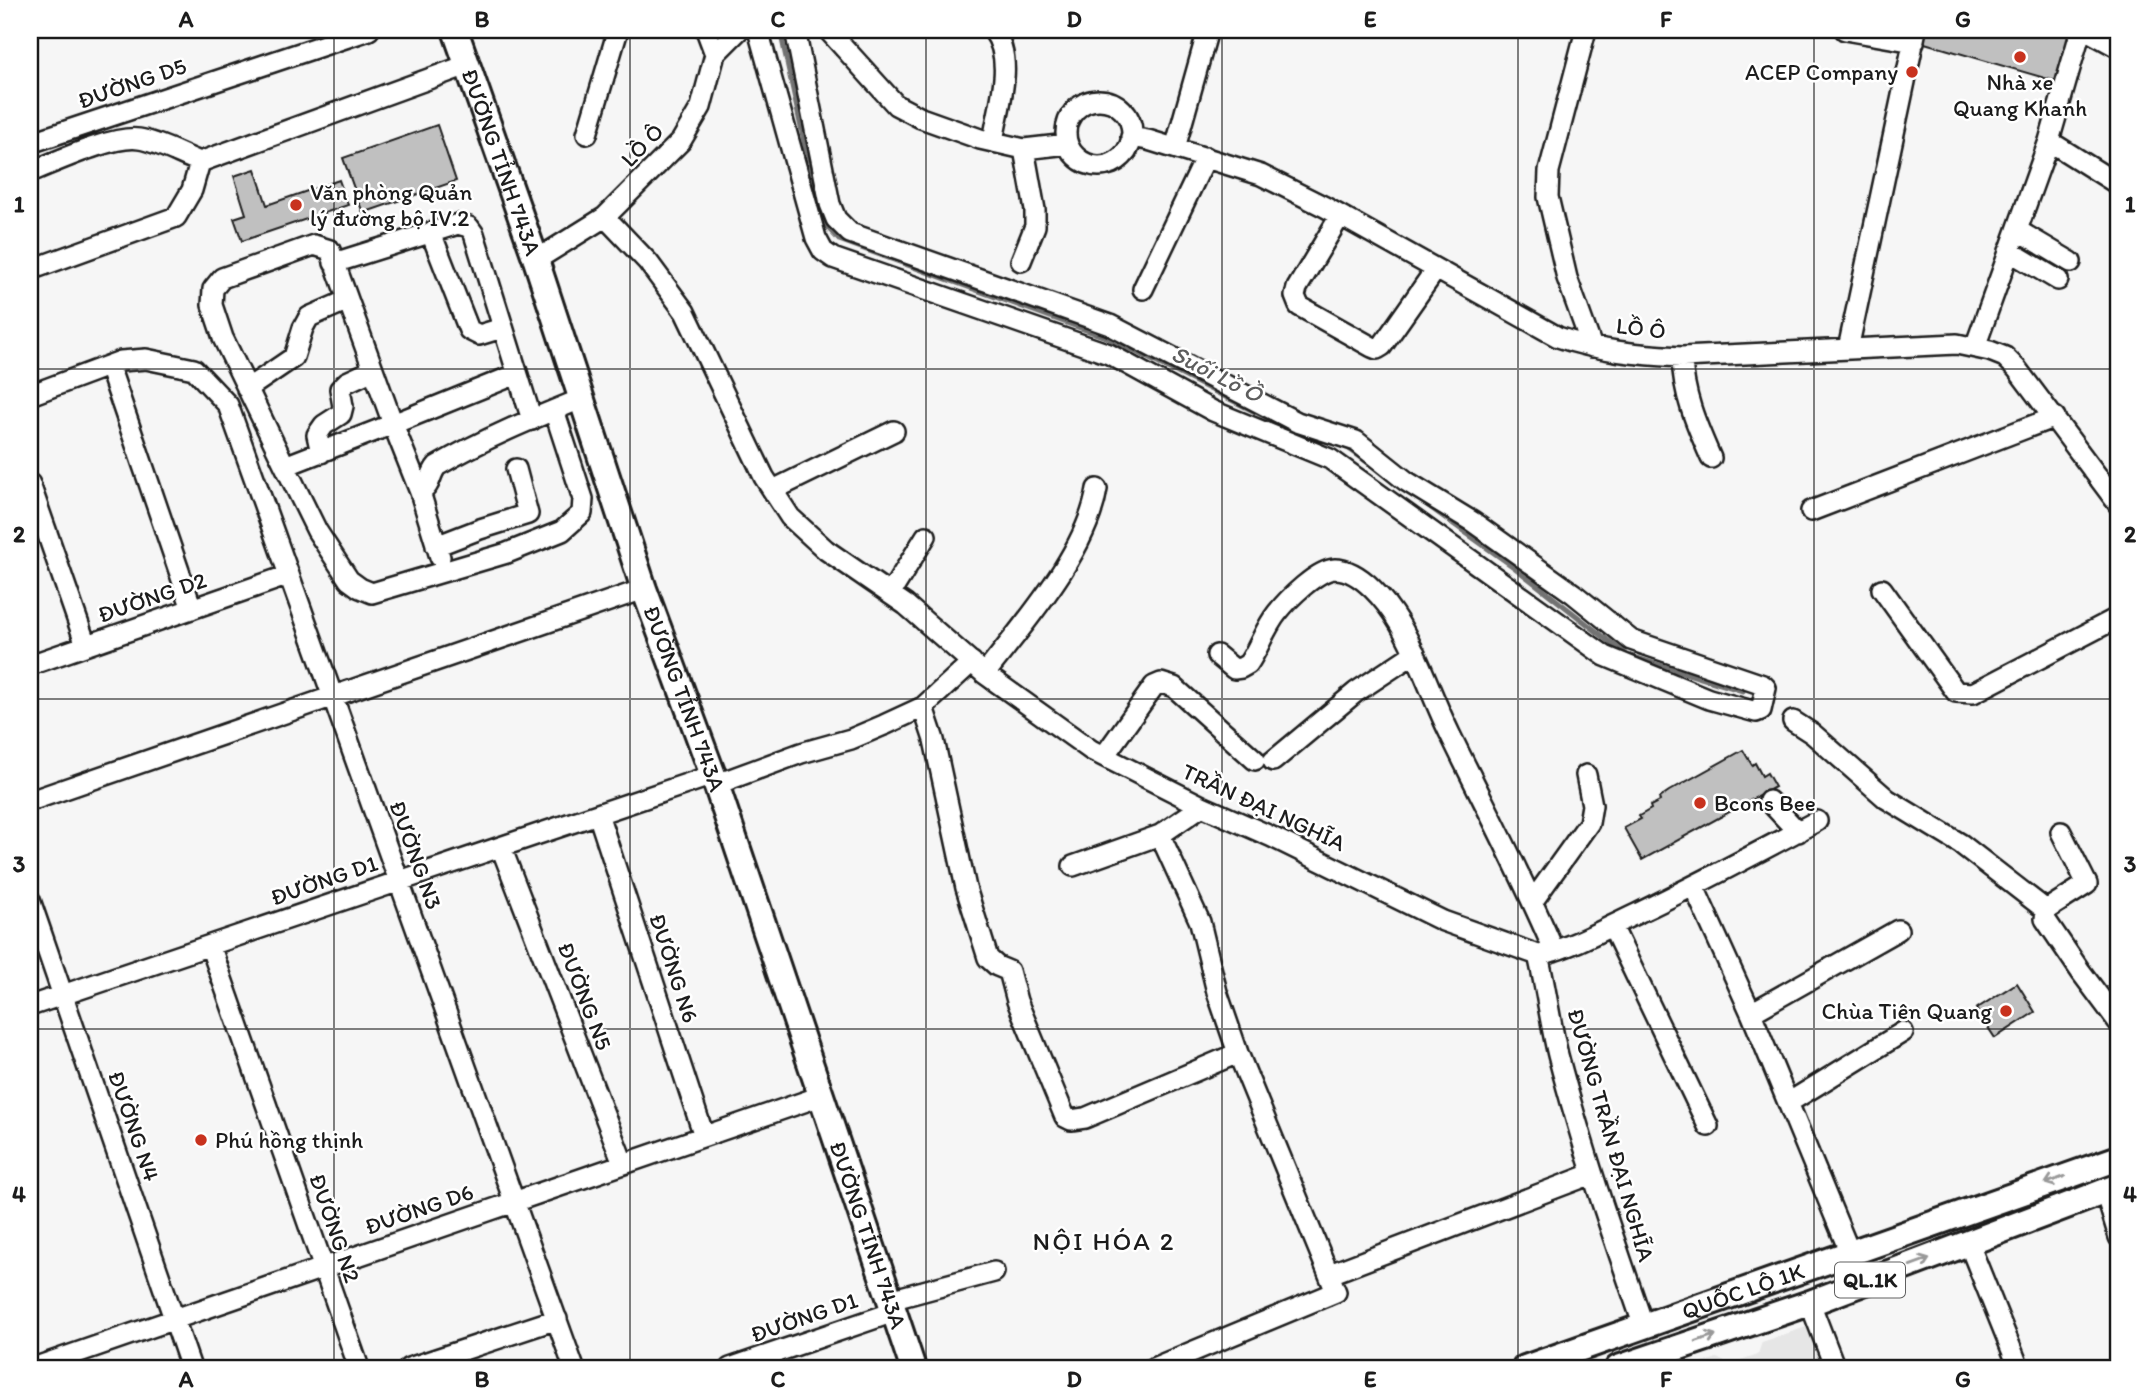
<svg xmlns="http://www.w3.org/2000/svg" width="2149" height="1398" font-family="Itim,sans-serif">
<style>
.built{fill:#e6e6e6}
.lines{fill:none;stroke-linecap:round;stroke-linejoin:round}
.stream{stroke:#727272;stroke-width:5}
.building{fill:#c0c0c0;stroke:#1c1c1c;stroke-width:2}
.minor-casing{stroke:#1c1c1c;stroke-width:24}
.major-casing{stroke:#1c1c1c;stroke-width:30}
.minor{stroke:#fff;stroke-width:19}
.major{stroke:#fff;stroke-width:24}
.oneway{stroke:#999}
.grid{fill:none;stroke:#1c1c1c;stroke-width:2;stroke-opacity:0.55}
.poi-dot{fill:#c8321e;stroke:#fff;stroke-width:2.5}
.labels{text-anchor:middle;stroke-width:5;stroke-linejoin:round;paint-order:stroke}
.shield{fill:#fff;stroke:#606060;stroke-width:2}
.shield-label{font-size:21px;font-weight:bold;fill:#1c1c1c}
.poi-label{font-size:23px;fill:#1c1c1c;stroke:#fff;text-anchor:start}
.street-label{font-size:23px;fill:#1c1c1c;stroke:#fff}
.water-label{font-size:24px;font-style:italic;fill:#5d5d5d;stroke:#fff}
.quarter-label{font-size:26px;letter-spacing:2px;fill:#1c1c1c;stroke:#fff}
.neatline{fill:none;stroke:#1c1c1c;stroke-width:2.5}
.grid-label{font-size:23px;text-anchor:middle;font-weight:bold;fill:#1c1c1c}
</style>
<rect width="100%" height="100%" fill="#f6f6f6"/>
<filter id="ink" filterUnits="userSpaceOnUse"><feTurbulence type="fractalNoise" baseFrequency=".0143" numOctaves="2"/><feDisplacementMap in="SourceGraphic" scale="14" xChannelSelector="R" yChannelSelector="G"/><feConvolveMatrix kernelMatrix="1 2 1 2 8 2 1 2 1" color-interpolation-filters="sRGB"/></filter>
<g filter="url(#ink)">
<path class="built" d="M1809 1326 1825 1368H1688L1717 1358 1729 1364 1758 1354 1762 1342Z"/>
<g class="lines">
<path class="stream" d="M780 30 810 169 828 228 839 240 1108 338 1297 433 1312 437
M1345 446 1371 465
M1424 503 1515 568 1627 655 1743 691"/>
</g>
<path class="building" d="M1880 30H2078L2062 83Z
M437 125 456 181 363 213 343 158Z
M255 169 267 205 339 180 348 205 242 241 234 218 246 214 234 176Z
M1743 750 1752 765 1755 763 1762 776 1767 773 1775 787 1642 860 1624 828 1641 819 1639 816 1651 809 1650 806 1660 801 1659 798 1669 791Z
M2017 983 2035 1012 1995 1038 1976 1009Z"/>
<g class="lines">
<g class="minor-casing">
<path id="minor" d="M706 30 715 54
M758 30 816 238 823 251 833 258 1109 354 1213 411 1330 459 1605 656 1709 699 1756 712 1761 710 1766 688 1763 685 1631 640 1574 594 1473 522 1406 481 1356 441 1297 422 1110 325 850 233 836 219 830 204 795 30
M828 30 896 105 921 118 980 139 1024 149 1068 144
M1586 30 1549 171 1548 197 1567 278 1592 347
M1845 30 1914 42
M2086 30 2119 48
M1066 133a33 33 0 1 1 66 0a33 33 0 1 1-66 0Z
M587 134 618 30
M1131 137 1148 140 1261 175 1325 207 1558 337C1598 351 1640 355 1682 357L1957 344 1990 351 2005 357 2017 369 2119 505
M2049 141 2119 185
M993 142C998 106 1016 61 993 30
M30 143 369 30
M1175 148 1208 30
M30 172C56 162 113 135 139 139 159 142 181 155 200 162L467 65
M1340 216 1297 288 1295 296 1299 306 1372 347 1377 349 1382 346 1436 269
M605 217 648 262 685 312 764 477 790 517 826 550 906 605 985 674 1091 750 1202 806 1270 836 1443 921 1538 955
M2017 230 2071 262
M431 233 469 330 479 335 502 328
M2009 251 2058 280
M536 260 605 217 681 141 701 107 715 54 739 30
M1021 261 1035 226V210L1024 149
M334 263 458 224 469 227 474 234 532 420
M30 270 176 217 192 190 200 162
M1143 289 1206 157
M1975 347 2049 141 2081 30
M1848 349 1916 30
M1682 357C1683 394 1696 424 1711 458
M109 366 192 609
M247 389 294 357 303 328 309 317 348 300
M30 395 121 361 146 359 194 369 228 405 574 1368
M554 410 583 499 582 513 562 531 507 553 372 593 360 588 349 580 317 531 285 466 393 424 420 492C432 486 429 475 437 466 483 439 532 419 581 399
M321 453 317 435 324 425 341 414 343 406 340 389 347 382 373 370
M285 466 223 338 212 305 213 289 222 278 314 245 330 250 393 424 517 374
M30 484 86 645
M773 490 894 431
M420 492 440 557
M1811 511 2055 417
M436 546 480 529 528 514 516 469
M1882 589 1956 692 1973 693 2119 617
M890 594 926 536
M1217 655 1234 669 1241 668 1248 664C1259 648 1265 628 1277 613 1288 599 1317 570 1335 569 1361 569 1387 603 1399 623 1420 658 1432 698 1450 734 1485 806 1523 877 1554 951
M30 665 289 575
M985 674C1024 623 1087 553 1097 489
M923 707 934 740 966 888 988 958 997 966 1009 971 1017 1001 1065 1117 1071 1120 1085 1118 1238 1053
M1793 721 1813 734 1887 799 1961 844 2046 910
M1104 756 1154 686 1161 683 1174 687 1255 760
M1273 761 1356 692 1415 653
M717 784 801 753 851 739 884 725 923 707 972 662
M30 801 644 589
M1769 801 1798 832
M598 814 704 1136
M2061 832 2087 884 2046 910 2045 919 2081 972 2119 1023
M501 847 623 1163
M1073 866 1160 835
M1694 887 1751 1013 1850 1253
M30 900 191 1368
M1533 901 1589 823 1592 805 1586 775
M1612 926 1708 1126
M210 945 359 1368
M1543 954C1575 946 1606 928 1636 914 1697 885 1757 853 1817 821
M1538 955C1546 988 1550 1022 1558 1055 1582 1147 1613 1237 1644 1327
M30 1006 713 775
M1751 1013 1898 930
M1788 1103 1903 1032
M2105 1191 2119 1237
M1969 1244 2019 1368
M1330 1274 1592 1174
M890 1300 994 1272
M1810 1303 1835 1368
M33 1368 821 1096
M409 1368 557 1319
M730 1368 894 1312
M1153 1368 1336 1292 1238 1053 1217 992 1200 922 1160 835 1202 806"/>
</g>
<g class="major-casing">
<g id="major">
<path id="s1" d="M455 30 536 260 644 589 713 775 913 1368"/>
<path id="s2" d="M1525 1368 2119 1158"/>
<path d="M1618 1368 1810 1303 2119 1186"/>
</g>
</g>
<use href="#minor" class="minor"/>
<use href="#major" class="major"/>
</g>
<defs><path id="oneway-shaft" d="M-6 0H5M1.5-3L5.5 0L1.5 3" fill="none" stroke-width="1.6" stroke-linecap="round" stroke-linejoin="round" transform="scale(1.75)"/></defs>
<g class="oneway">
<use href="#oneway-shaft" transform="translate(2055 1180) rotate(160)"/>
<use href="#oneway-shaft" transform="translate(1920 1262) rotate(-20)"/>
<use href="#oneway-shaft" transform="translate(1706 1338) rotate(-19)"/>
</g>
</g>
<path class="grid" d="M334 30V1368M630 30V1368M926 30V1368M1222 30V1368M1518 30V1368M1814 30V1368M30 369H2119M30 699H2119M30 1029H2119"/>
<g class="poi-dot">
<circle cx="2020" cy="57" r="7"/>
<circle cx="1912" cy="72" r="7"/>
<circle cx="296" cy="205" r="7"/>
<circle cx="1700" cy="803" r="7"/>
<circle cx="2006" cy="1011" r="7"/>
<circle cx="201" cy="1140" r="7"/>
</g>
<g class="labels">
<rect class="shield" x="1835" y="1262.5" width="70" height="35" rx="5"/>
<g class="shield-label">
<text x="1870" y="1287">QL.1K</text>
</g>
<g class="poi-label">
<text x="1898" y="80" text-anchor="end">ACEP Company</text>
<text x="2020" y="90" text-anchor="middle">Nhà xe<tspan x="2020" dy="26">Quang Khanh</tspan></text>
<text x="310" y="200">Văn phòng Quản<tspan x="310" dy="26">lý đường bộ IV.2</tspan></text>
<text x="1714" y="811">Bcons Bee</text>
<text x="1992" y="1019" text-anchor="end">Chùa Tiên Quang</text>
<text x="215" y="1148">Phú hồng thịnh</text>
</g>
<g class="street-label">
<text transform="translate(132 83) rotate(-19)" y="8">ĐƯỜNG D5</text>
<text transform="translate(642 145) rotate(-46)" y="8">LỒ Ô</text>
<text dy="8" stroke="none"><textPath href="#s1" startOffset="140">ĐƯỜNG TỈNH 743A</textPath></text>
<text transform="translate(1641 328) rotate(7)" y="8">LỒ Ô</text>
<text transform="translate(152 597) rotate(-19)" y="8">ĐƯỜNG D2</text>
<text dy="8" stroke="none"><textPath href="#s1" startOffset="707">ĐƯỜNG TỈNH 743A</textPath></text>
<text transform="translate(1264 807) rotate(25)" y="8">TRẦN ĐẠI NGHĨA</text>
<text transform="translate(416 855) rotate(70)" y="8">ĐƯỜNG N3</text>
<text transform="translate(324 880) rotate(-19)" y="8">ĐƯỜNG D1</text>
<text transform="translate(674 968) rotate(72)" y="8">ĐƯỜNG N6</text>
<text transform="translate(585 996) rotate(69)" y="8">ĐƯỜNG N5</text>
<text transform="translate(134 1126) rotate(71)" y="8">ĐƯỜNG N4</text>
<text transform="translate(1611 1135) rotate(74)" y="8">ĐƯỜNG TRẦN ĐẠI NGHĨA</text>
<text transform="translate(419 1209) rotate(-19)" y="8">ĐƯỜNG D6</text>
<text transform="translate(335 1228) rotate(71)" y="8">ĐƯỜNG N2</text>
<text dy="8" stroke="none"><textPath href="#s1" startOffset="1274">ĐƯỜNG TỈNH 743A</textPath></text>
<text dy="8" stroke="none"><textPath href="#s2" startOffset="231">QUỐC LỘ 1K</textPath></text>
<text transform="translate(804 1317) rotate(-19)" y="8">ĐƯỜNG D1</text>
</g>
<g class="water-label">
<text transform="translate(1217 374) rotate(27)" y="8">Suối Lồ Ồ</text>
</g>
<g class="quarter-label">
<text x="1104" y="1250">NỘI HÓA 2</text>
</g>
</g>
<rect width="2149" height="1398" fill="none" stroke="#fff" stroke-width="77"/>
<rect x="38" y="38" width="2072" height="1322" class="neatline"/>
<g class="grid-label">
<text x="186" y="27">A</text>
<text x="482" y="27">B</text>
<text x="778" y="27">C</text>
<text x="1074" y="27">D</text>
<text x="1370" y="27">E</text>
<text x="1666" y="27">F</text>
<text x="1963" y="27">G</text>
<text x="19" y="212">1</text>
<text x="2130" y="212">1</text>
<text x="19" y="542">2</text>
<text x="2130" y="542">2</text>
<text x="19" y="872">3</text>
<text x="2130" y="872">3</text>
<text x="19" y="1202">4</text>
<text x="2130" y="1202">4</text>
<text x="186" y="1387">A</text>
<text x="482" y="1387">B</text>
<text x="778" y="1387">C</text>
<text x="1074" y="1387">D</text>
<text x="1370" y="1387">E</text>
<text x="1666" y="1387">F</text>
<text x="1963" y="1387">G</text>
</g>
</svg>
